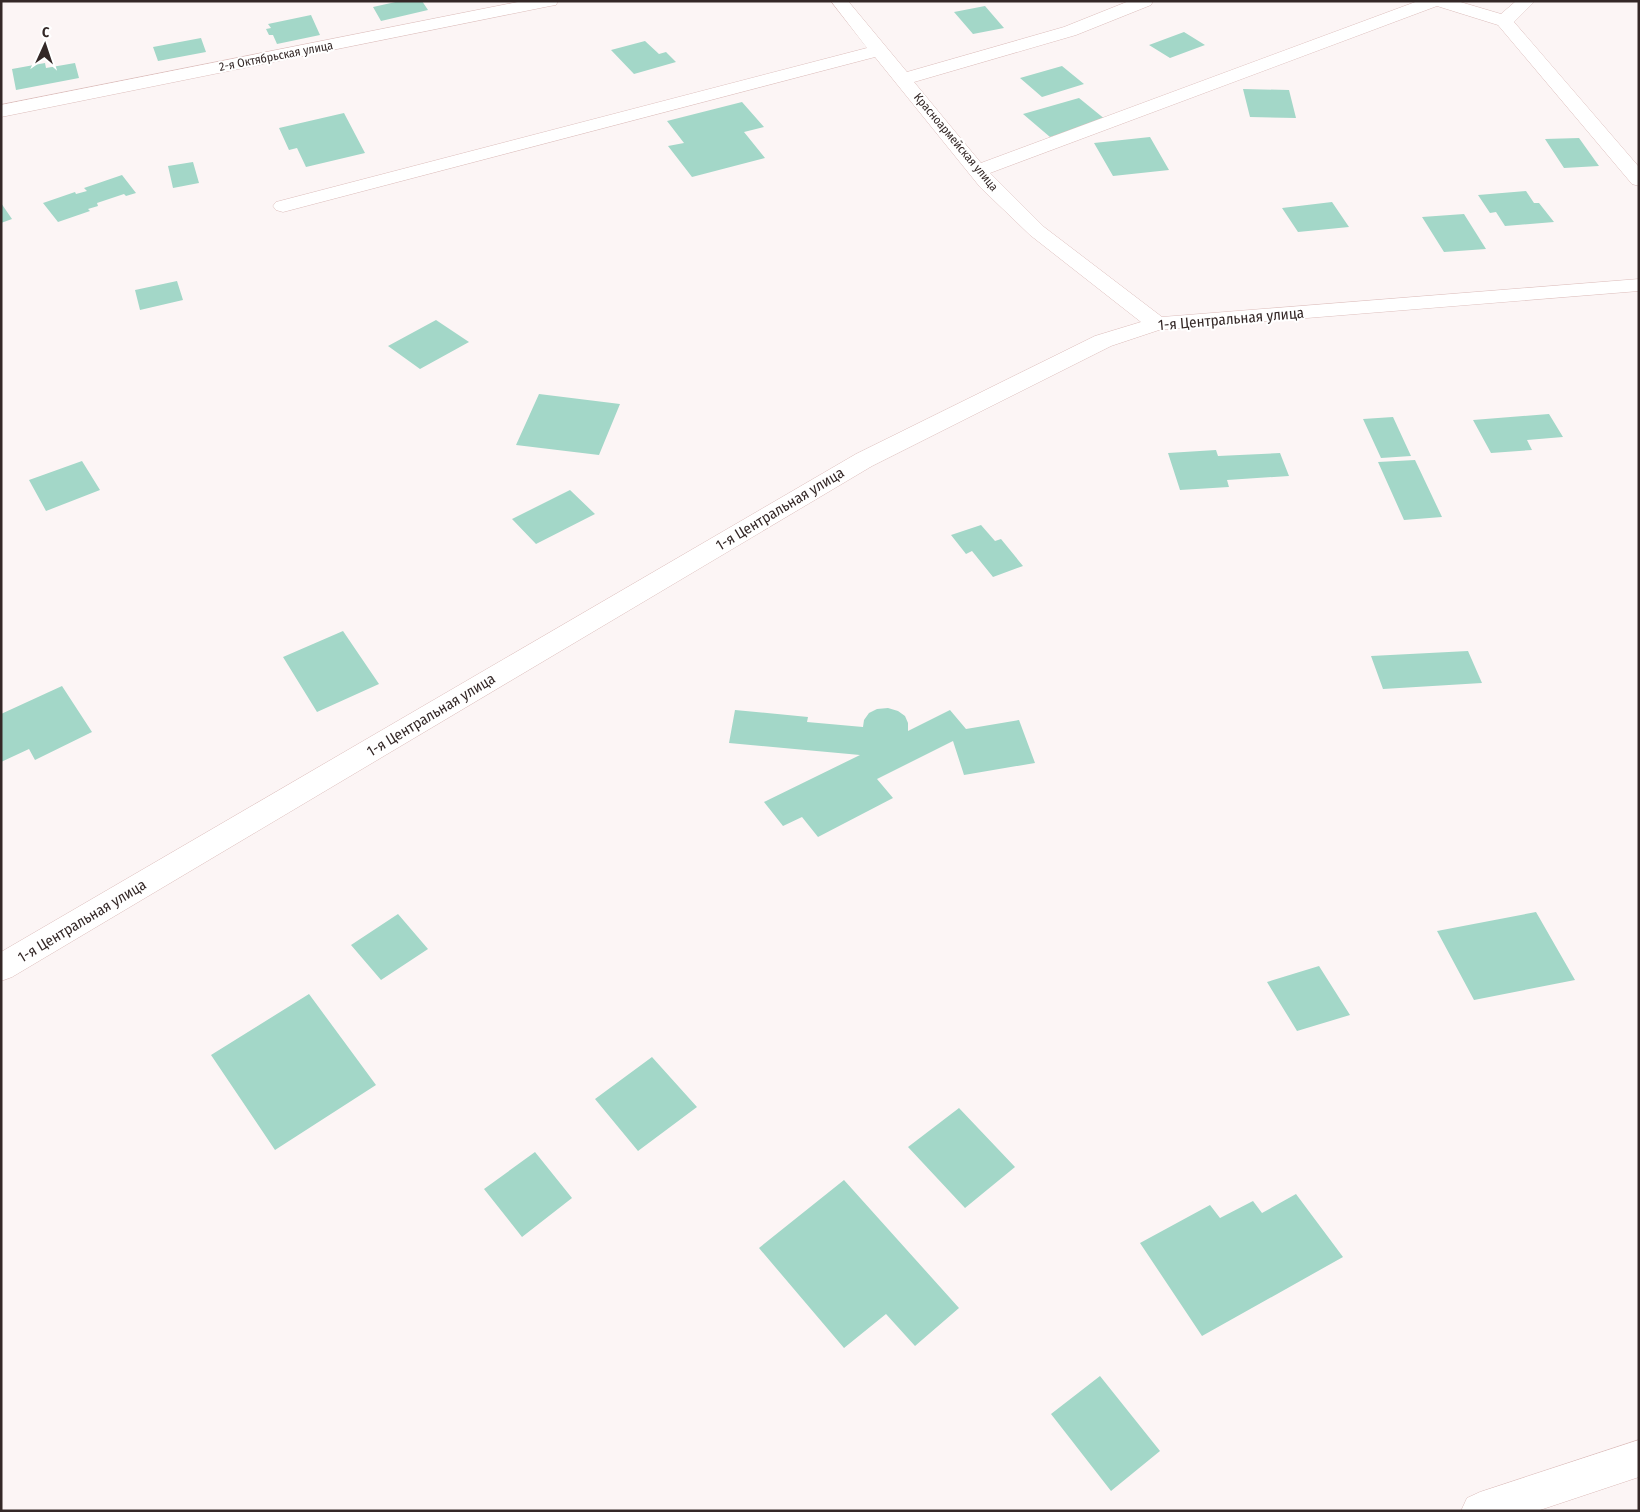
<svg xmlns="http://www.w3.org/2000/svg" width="1640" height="1512" font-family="'Fira Sans Condensed',sans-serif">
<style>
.building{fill:#a3d7c8}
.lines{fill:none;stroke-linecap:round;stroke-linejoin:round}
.minor-casing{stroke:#dcbdbb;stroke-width:1}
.minor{fill:#fff;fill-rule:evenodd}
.labels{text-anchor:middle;stroke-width:4;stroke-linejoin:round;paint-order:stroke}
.far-street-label{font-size:12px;fill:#342827;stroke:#fff}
.street-label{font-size:15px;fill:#342827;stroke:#fff}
</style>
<rect width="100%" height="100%" fill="#fcf5f5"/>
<path class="building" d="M400 1H422L428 10 381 21 373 7Z
M985 6 1004 28 973 34 954 12Z
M311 15 320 35 277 44 273 35H269L266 29 271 28 268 24Z
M1184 32 1205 45 1170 58 1149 45Z
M201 38 206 52 158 61 153 47Z
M645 41 659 54 666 52 676 62 634 74 611 50Z
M45 63 46 68 75 63 79 78 16 90 12 69Z
M1062 66 1084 84 1042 97 1020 78Z
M1243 89 1289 90 1296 118 1250 117Z
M1079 98 1106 120 1050 137 1023 114Z
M742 102 764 127 744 132 765 158 692 177 668 146 684 143 667 121Z
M344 113 365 153 306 167 297 148 289 150 279 128Z
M1150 137 1169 170 1113 176 1094 143Z
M1579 138 1599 166 1564 168 1545 139Z
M193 162 199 183 173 188 168 166Z
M122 175 136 193 126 196 124 194 97 203 98 206 88 209 90 211 58 222 43 203 75 192 76 194 87 191 84 188Z
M1526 191 1534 203H1539L1554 222 1505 226 1496 212 1490 213 1478 195Z
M1332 202 1349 227 1298 232 1282 208Z
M1 203 12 219 1 223Z
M1464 214 1486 249 1444 252 1422 217Z
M177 281 183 300 140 310 135 290Z
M436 320 469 342 420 369 388 346Z
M539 394 620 404 599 455 516 445Z
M1549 414 1563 437 1527 440 1532 450 1491 453 1473 420Z
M1393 417 1411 456 1381 458 1363 419Z
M1216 450 1218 456 1280 453 1289 476 1227 480 1229 487 1180 490 1168 453Z
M1415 460 1442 517 1404 520 1378 462Z
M82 461 100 490 46 511 29 480Z
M570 490 595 514 536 544 512 519Z
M981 525 995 541 1001 539 1023 566 993 577 972 551 966 554 951 535Z
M343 631 379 684 317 712 283 657Z
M1468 651 1482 683 1383 689 1371 656Z
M62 686 92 732 35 760 29 749 1 762V714Z
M888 708 898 711 905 716 908 723V731L950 710 966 729 1019 720 1035 763 964 775 953 741 877 779 893 798 818 837 802 817 783 826 764 802 860 755 729 743 735 710 808 717 807 722 863 727 864 720 869 713 877 709Z
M1536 912 1575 980 1474 1000 1437 931Z
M398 914 428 949 381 980 351 945Z
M1319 966 1350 1015 1297 1031 1267 982Z
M309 994 376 1085 275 1150 211 1055Z
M652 1057 697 1107 638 1151 595 1099Z
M959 1108 1015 1167 965 1208 908 1147Z
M535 1152 572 1198 522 1237 484 1189Z
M844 1180 959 1308 915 1346 886 1314 844 1348 759 1248Z
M1296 1194 1343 1257 1202 1336 1140 1243 1210 1205 1220 1218 1253 1201 1262 1213Z
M1100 1376 1160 1451 1111 1491 1051 1414Z"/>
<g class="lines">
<g class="minor-casing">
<path id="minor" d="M523 1H558L556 5 550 6 1 117V105Z
M831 1H848L907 72 1064 27 1129 1H1153L1151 5 1076 35 914 82 981 163 1418 1H1457L1501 14 1516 1H1535L1514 22 1639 167V186L1632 184 1498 25 1437 6 990 173 1044 227 1162 317 1639 279V291L1159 330 1111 346 872 466 12 977 1 981V952L856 454 1095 336 1141 322 1030 235 980 187 875 57 283 212 276 210 273 206 276 202 867 48Z
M1639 1440V1477L1537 1511H1461L1467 1498 1480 1492Z"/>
</g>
<use href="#minor" class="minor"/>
</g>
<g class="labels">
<g class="far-street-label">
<text transform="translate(276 56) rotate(-11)" y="4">2-я Октябрьская улица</text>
<text transform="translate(956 142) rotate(50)" y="4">Красноармейская улица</text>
</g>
<g class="street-label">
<text transform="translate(1231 319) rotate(-5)" y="5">1-я Центральная улица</text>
<text transform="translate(780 509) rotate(-31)" y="5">1-я Центральная улица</text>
<text transform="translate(431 715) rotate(-31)" y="5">1-я Центральная улица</text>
<text transform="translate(82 921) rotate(-31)" y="5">1-я Центральная улица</text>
</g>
</g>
<rect width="1640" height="1512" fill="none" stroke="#342827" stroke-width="5"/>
<g transform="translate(45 45) rotate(3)" stroke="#ffffff" stroke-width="4" paint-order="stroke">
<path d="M0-4L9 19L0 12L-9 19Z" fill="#342827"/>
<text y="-8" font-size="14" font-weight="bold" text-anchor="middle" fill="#342827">С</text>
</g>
</svg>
